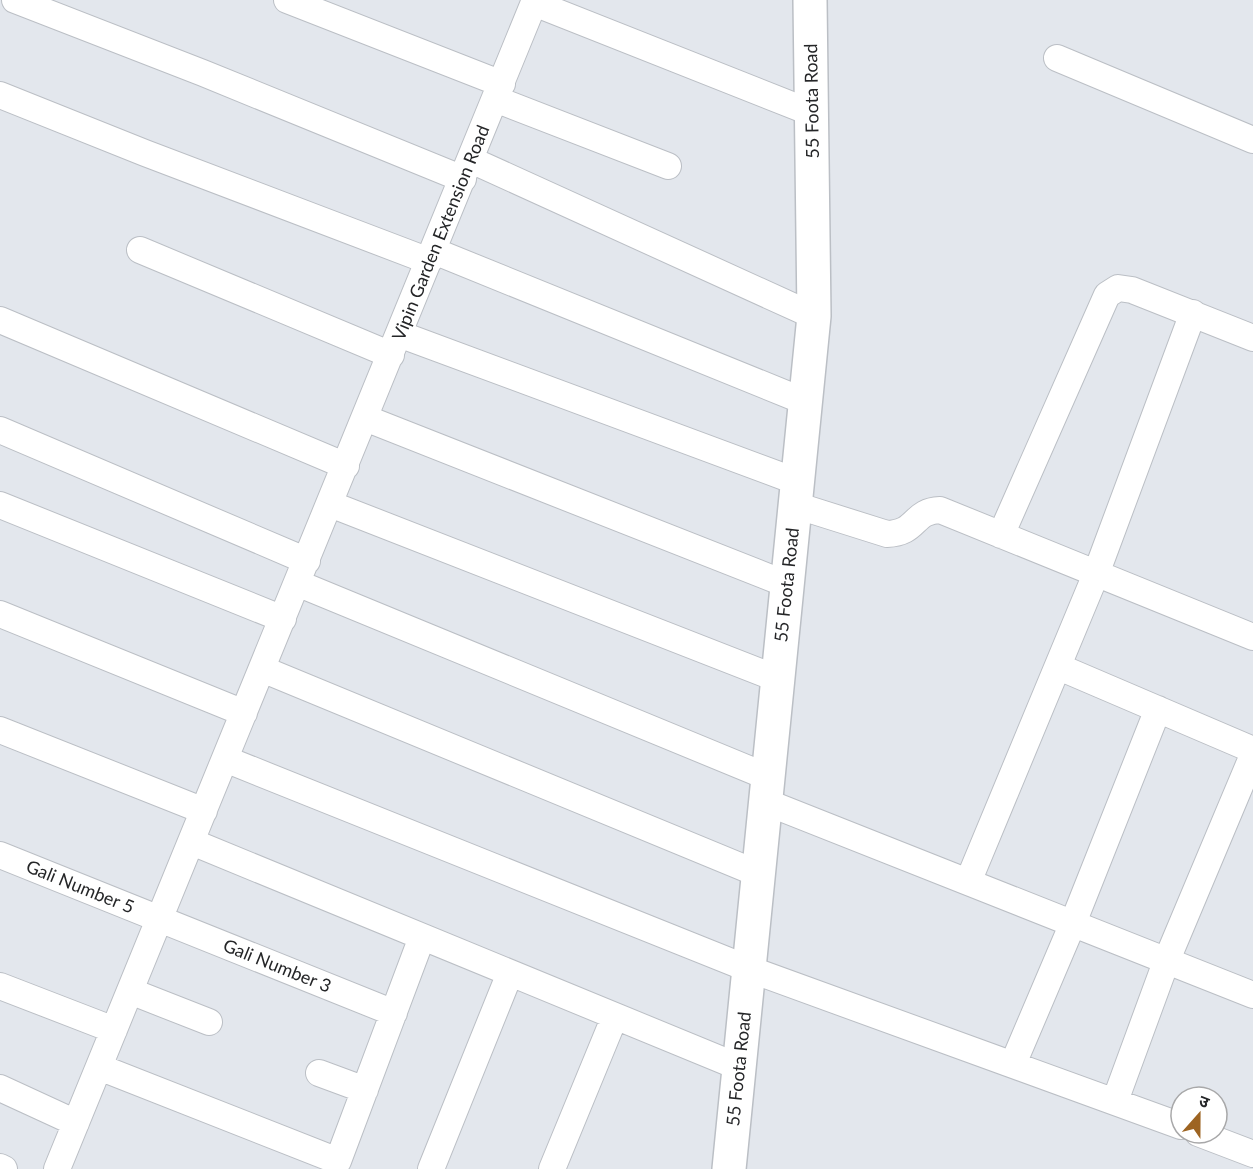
<svg xmlns="http://www.w3.org/2000/svg" width="1253" height="1169" font-family="Lato,'Noto Sans Devanagari',sans-serif">
<style>
.lines{fill:none;stroke-linecap:round;stroke-linejoin:round}
.street-casing{stroke:#bbbfc5;stroke-width:28}
.secondary-casing{stroke:#bbbfc5;stroke-width:36}
.street{stroke:#fff;stroke-width:26}
.secondary{stroke:#fff;stroke-width:33}
.labels{text-anchor:middle;stroke-width:4.5;stroke-linejoin:round;paint-order:stroke}
.street-label{font-size:18px;fill:#252628;stroke:#fff}
</style>
<rect width="100%" height="100%" fill="#e3e7ed"/>
<g class="lines">
<g class="street-casing">
<path id="street" d="M15 0 203 73 463 179
M287 0 502 84
M534 3 812 113
M1057 58 1253 140
M0 95 145 153 429 261
M495 99 668 166
M471 160 814 316
M140 250 391 355
M434 251 806 402
M0 320 346 466
M399 334 798 482
M365 418 786 584
M0 430 307 561
M330 504 778 679
M0 505 283 619
M795 505 887 534C918 533 912 511 940 510L1253 637
M1001 535 1107 295 1118 288 1132 290 1253 338
M297 583 768 777
M0 614 244 713
M1059 667 1253 750
M262 669 759 874
M0 730 204 811
M225 759 749 969 1181 1126
M766 802 1253 995
M192 842 739 1067
M0 855 394 1013
M968 882 1096 574 1193 313
M0 986 114 1030
M130 991 209 1022
M1013 1064 1073 923 1158 709
M99 1067 338 1161 422 937
M319 1073 365 1090
M0 1088 76 1123
M1115 1101 1166 962 1253 755
M1198 1133 1253 1154
M0 1167 4 1169
M57 1169 535 0
M431 1169 510 973
M552 1169 615 1016"/>
</g>
<g class="secondary-casing">
<path id="secondary" d="M729 1169 814 316 810 0"/>
</g>
<use href="#street" class="street"/>
<use href="#secondary" class="secondary"/>
</g>
<g class="labels">
<g class="street-label">
<text transform="translate(812 101) rotate(-91)" y="6">55 Foota Road</text>
<text transform="translate(441 233) rotate(-68)" y="6">Vipin Garden Extension Road</text>
<text transform="translate(787 585) rotate(-84)" y="6">55 Foota Road</text>
<text transform="translate(80 887) rotate(22)" y="6">Gali Number 5</text>
<text transform="translate(277 966) rotate(22)" y="6">Gali Number 3</text>
<text transform="translate(739 1069) rotate(-84)" y="6">55 Foota Road</text>
</g>
</g>
<g transform="translate(1199 1115) rotate(21)"><circle r="28" fill="#ffffff" stroke="#a8a8a9" stroke-width="1.5"/>
<path d="M0-4.5L10 22L0 15L-10 22Z" fill="#9d6422"/>
<text y="-9" font-size="16" font-weight="bold" text-anchor="middle" fill="#252628">उ</text>
</g>
</svg>
